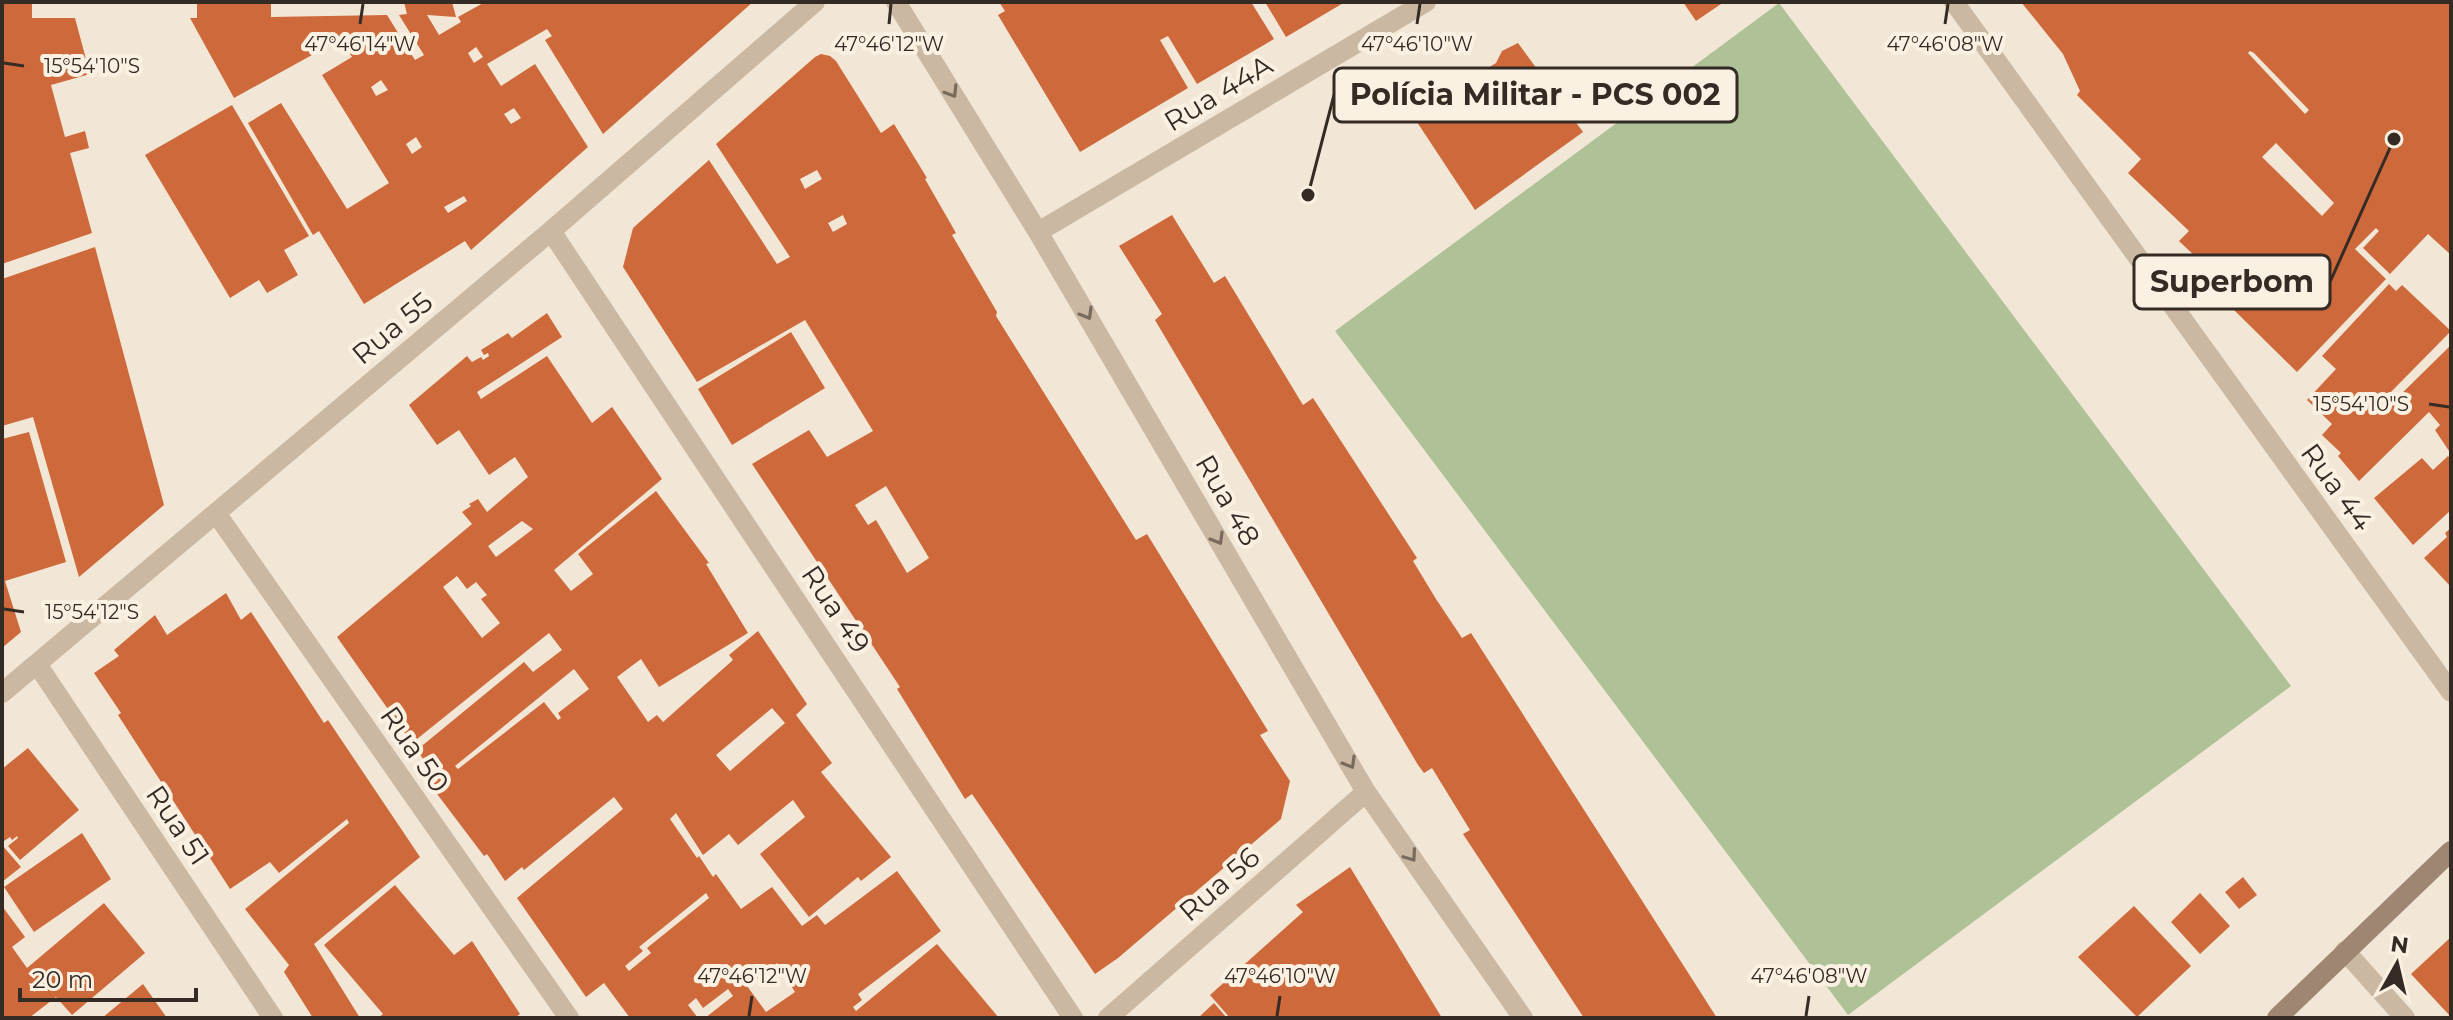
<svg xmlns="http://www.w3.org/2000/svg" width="2453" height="1020" font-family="Montserrat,sans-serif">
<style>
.green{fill:#afc196}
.building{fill:#cd693a;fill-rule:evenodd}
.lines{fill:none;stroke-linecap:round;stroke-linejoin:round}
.street{stroke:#cab8a2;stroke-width:20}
.secondary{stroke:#9e8673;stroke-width:20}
.oneway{stroke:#786a5d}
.ticks{fill:none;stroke:#342b25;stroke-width:3}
.labels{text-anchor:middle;stroke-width:8;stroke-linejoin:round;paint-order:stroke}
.street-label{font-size:28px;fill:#342b25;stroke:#faf1e3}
.ticks-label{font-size:20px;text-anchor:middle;fill:#342b25;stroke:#faf1e3;stroke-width:8;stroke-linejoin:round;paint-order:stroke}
.leader{fill:none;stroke:#342b25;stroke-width:3}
.callout-dot{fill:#342b25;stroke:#faf1e3;stroke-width:3}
.callout{fill:#faf1e3;stroke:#342b25;stroke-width:3}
.callout-label{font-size:30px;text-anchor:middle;font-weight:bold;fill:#342b25}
</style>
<rect width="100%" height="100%" fill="#f2e7d6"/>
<path class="green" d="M1779 3 2291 686 1848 1015 1335 331Z"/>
<path class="building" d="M2 2H32V18H75L90 74 51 85 65 137 85 131 89 148 70 153 92 233 2 264Z
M197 2H271V17L387 15 415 60 424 55 399 15 407 14 404 2H452L456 17 427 15 439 35 461 22 458 17 485 2H753L603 134 545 40 552 36 547 29 487 64 501 86 535 64 588 147 471 250 465 241 364 304 319 231 313 235 310 230 248 123 281 103 347 209 389 183 322 75 352 57 341 39 234 98 190 18H197ZM476 47 483 57 474 63 468 53ZM381 80 388 90 376 96 371 87ZM514 108 521 118 511 124 504 114ZM416 137 422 147 412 154 406 144ZM464 196 467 201 448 213 444 207Z
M999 2H1251L1274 39 1197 84 1168 36 1160 40 1188 88 1080 152 998 15 1005 11Z
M1265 2H1345L1286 37Z
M1683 2H1724L1696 21Z
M2021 2H2451V255L2428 234 2390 274 2363 248 2379 231 2376 228 2355 249 2386 279 2297 372 2233 309 2241 300 2179 241 2189 231 2128 173 2141 159 2077 95 2080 91 2063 54ZM2250 51 2254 53 2309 110 2305 114 2248 53ZM2276 143 2334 203 2322 216 2262 157Z
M1518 43 1583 132 1475 210 1413 116 1496 63 1502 51Z
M821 54 830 56 836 61 881 133 894 124 927 178 925 179 956 233 952 235 997 312 996 316 1136 540 1147 534 1268 731 1260 735 1290 781 1281 819 1118 958 1095 974 972 794 965 799 897 689 900 687 752 464 809 430 827 457 873 431 805 320 697 382 623 267 633 228 709 160 777 264 790 257 716 144 815 57ZM817 170 822 179 805 189 800 179ZM843 215 847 224 833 232 828 223ZM886 486 929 558 907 573 876 520 868 525 855 505Z
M232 105 309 236 284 250 298 275 267 293 259 280 230 298 145 155Z
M1172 215 1214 283 1225 276 1303 405 1313 398 1417 558 1413 561 1436 599 1462 638 1471 633 1717 1018H1584L1463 834 1470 830 1432 768 1424 773 1418 765 1155 320 1162 314 1119 246Z
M95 247 164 505 79 577 33 417 2 426V279Z
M2389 284 2396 291 2402 285 2451 331 2387 396 2394 401 2451 345V454L2435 430 2440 425 2429 412 2359 481 2338 456 2341 453 2322 435 2332 424 2307 400 2336 369 2322 356Z
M547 313 562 337 477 392 481 399 547 356 592 423 612 407 662 479 554 570 571 591 593 574 578 554 656 491 709 563 706 564 748 633 659 687 641 659 617 677 648 722 657 715 663 722 733 660 729 655 758 631 807 704 796 715 832 763 821 772 891 857 861 881 858 877 809 917 760 854 805 817 793 800 738 845 729 834 703 855 676 813 670 819 697 858 699 856 713 877 716 874 741 909 772 887 802 926 817 915 825 925 897 871 941 931 858 994 862 1000 853 1007 856 1011 937 944 999 1018H705L733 996 728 989 703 1008 696 998 688 1005 698 1018H630L604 983 586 997 517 898 623 809 614 797 524 870 522 867 505 881 487 854 484 856 431 786 438 780 337 637 472 524 462 512 471 506 469 504 478 499 487 512 528 477 515 457 489 475 459 430 437 445 409 405 467 356 472 362 481 357 483 360 489 356 488 353 484 355 481 350 508 333 512 338ZM522 521 533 529 496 557 488 546ZM457 576 467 589 476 582 487 595 481 599 500 623 482 638 443 587ZM549 633 562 650 533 672 524 662 423 745 417 739ZM574 669 589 689 558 713 561 718 558 720 544 702 458 769 455 766ZM772 708 785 723 730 771 716 755ZM706 893 709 898 647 948 651 953 629 971 625 966 643 951 639 947ZM777 963 795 992 766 1012 747 986Z
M791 332 825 388 732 445 698 389Z
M29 432 66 562 5 581 21 632 2 648V439Z
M2448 456 2451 459V510L2413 545 2374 498 2422 458 2433 470Z
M2451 528V587L2424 558 2447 537 2445 533Z
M226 593 241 620 251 612 322 720 324 723 328 720 420 857 314 944 360 1018H313L284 972 289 965 245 909 349 823 347 819 279 873 270 862 230 889 118 715 121 713 94 673 119 656 114 650 155 615 167 635Z
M28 748 79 810 20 860 8 846 18 838 17 836 12 840 10 837 4 841 2 838V769Z
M82 833 111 879 34 932 4 887Z
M2 845 21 867 2 882Z
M1350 867 1442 1018H1230L1210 995 1303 912 1296 905Z
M2243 877 2257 895 2239 909 2225 892Z
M395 885 454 955 472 941 520 1014 515 1018H378L383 1014 324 945Z
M2200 893 2230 926 2200 954 2171 922Z
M104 903 145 953 72 1015 56 997 29 1018H2V906L25 937 12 947 27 968Z
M2134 906 2191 966 2137 1017 2078 957Z
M2451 937V1017L2411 974Z
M143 984 167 1018H102Z
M1214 1003 1227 1018H1198Z"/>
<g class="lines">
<path class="street" d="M896 2 1038 232 1366 792 1523 1018
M1954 2 2451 692
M551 231 1073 1018
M1038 232 1426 2
M216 513 569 1018
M37 664 273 1018
M2 693 551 231 815 2
M2345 951 2405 1018
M1108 1018 1366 792"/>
<path class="secondary" d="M2277 1018 2451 851"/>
</g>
<defs><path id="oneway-chevron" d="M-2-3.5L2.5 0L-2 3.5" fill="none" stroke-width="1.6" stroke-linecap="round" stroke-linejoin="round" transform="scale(2)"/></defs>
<g class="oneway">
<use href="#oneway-chevron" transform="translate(952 92) rotate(58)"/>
<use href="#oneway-chevron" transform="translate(1087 314) rotate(60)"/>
<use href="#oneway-chevron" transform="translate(1218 539) rotate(60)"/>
<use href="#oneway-chevron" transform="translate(1350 763) rotate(60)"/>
<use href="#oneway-chevron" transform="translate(1411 856) rotate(55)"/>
</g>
<path class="ticks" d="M360 24 363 4M889 24 891 4M1417 24 1420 4M1945 24 1948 4M4 63 24 66M2429 404 2449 407M4 609 24 612M749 1016 752 996M1277 1016 1280 996M1806 1016 1809 996"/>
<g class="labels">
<g class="street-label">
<text transform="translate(1218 93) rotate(-31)" y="10">Rua 44A</text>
<text transform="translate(392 328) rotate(-40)" y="10">Rua 55</text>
<text transform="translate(2337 487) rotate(54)" y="10">Rua 44</text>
<text transform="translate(1228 500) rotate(60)" y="10">Rua 48</text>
<text transform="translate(836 609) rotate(56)" y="10">Rua 49</text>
<text transform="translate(415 749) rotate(55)" y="10">Rua 50</text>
<text transform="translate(178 825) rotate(56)" y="10">Rua 51</text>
<text transform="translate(1219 884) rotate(-41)" y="10">Rua 56</text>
</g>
</g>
<g class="ticks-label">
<text x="360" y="51">47°46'14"W</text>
<text x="889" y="51">47°46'12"W</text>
<text x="1417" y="51">47°46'10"W</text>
<text x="1945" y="51">47°46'08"W</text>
<text x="92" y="73">15°54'10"S</text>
<text x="2361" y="411">15°54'10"S</text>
<text x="92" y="619">15°54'12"S</text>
<text x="752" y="983">47°46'12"W</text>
<text x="1280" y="983">47°46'10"W</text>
<text x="1809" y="983">47°46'08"W</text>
</g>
<path class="leader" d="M1308 195L1334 95M2394 139L2330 282"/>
<g class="callout-dot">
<circle cx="1308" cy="195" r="8"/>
<circle cx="2394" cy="139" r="8"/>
</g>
<g class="callout">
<rect x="1334" y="68" width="403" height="54" rx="8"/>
<rect x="2134" y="255" width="196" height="54" rx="8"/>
</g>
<g class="callout-label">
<text x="1535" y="105">Polícia Militar - PCS 002</text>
<text x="2232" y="292">Superbom</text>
</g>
<rect width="2453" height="1020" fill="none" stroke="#342b25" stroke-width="8"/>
<g transform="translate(2397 964) rotate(8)" stroke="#faf1e3" stroke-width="6" paint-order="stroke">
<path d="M0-6L14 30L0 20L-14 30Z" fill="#342b25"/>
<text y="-12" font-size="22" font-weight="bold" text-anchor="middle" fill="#342b25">N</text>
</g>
<path d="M20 988v12h176v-12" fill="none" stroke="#342b25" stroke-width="4"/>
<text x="32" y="988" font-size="24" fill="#342b25" stroke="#faf1e3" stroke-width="6" paint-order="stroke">20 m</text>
</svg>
